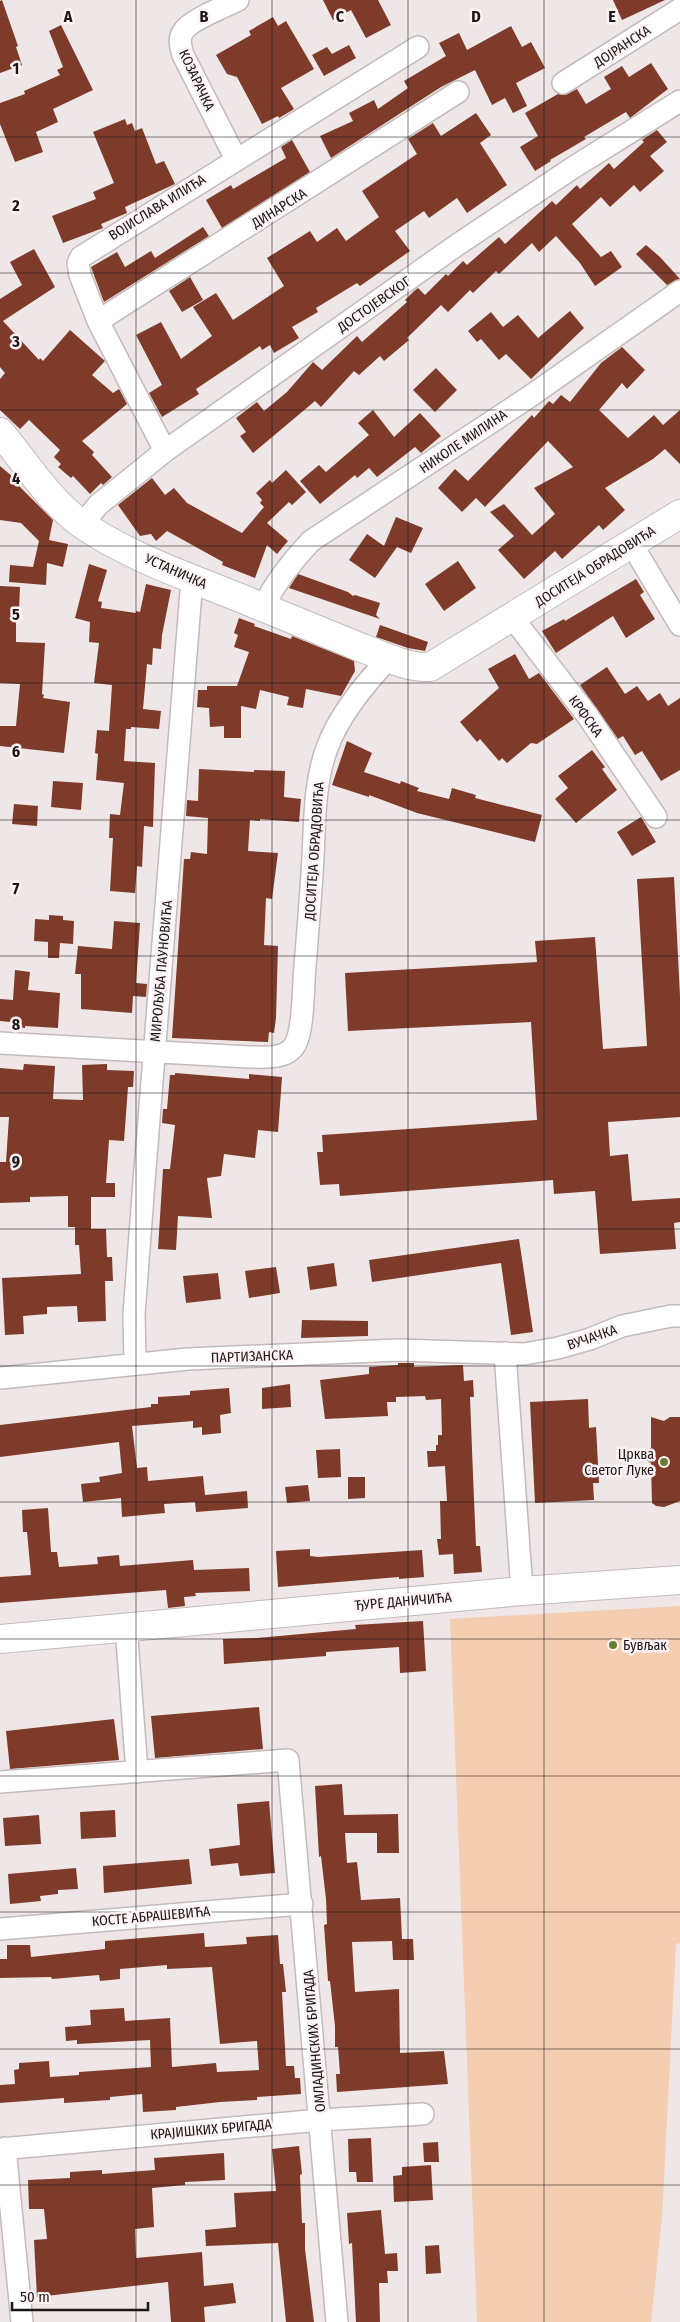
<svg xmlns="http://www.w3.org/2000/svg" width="680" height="2322" font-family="'Fira Sans Condensed',sans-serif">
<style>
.green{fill:#f5cdb0}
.building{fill:#7e3b2a}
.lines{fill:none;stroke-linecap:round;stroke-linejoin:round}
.street-casing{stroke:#c3babb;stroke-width:24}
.secondary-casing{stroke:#c3babb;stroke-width:30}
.street{stroke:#fff;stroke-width:21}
.secondary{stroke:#fff;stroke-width:28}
.grid{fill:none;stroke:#1a1717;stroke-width:1;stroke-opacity:0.55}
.poi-dot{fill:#667f32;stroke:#fdf3f4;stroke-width:2}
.labels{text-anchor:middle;stroke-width:5;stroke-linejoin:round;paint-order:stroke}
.street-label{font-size:14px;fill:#1a1717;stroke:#fdf3f4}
.poi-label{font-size:14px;fill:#1a1717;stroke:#fdf3f4;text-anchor:end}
.grid-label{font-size:16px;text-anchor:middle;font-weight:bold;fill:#1a1717;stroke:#fdf3f4;stroke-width:5;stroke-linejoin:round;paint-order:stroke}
</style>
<rect width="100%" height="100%" fill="#efe6e7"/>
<path class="green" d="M680 1606V1943L676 1944 662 2217 651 2322H477L450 1619Z"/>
<path class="building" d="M2 0 18 46 16 47 22 65 0 73V1Z
M323 0H378L391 25 366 38 351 10 333 20Z
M613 0H665L622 20Z
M273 17 278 26 286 21 314 69 281 88 294 109 279 118 278 116 262 124 237 77 227 74 216 55 251 35 249 31Z
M61 25 93 90 53 109 58 122 36 132 43 152 15 162 0 124V103L25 94 24 91 60 75 57 70 63 67 49 31Z
M511 26 522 47 531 42 545 68 516 83 527 106 513 113 505 98 492 105 475 70 441 87 331 158 320 136 353 121 349 113 374 100 378 109 408 88 404 81 446 56 439 43 459 33 467 50Z
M349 45 356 58 324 76 312 55 327 47 332 54Z
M651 63 668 89 630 118 626 112 584 137 586 139 550 160 551 161 535 171 520 147 538 136 525 113 558 94 564 95 577 89 586 104 611 89 604 77 622 66 629 77Z
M476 113 491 135 480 143 507 185 467 213 457 198 429 218 424 211 395 231 410 251 360 286 357 283 316 308 318 312 292 327 299 338 274 353 270 345 262 350 260 346 196 389 199 394 162 417 149 393 162 385 136 335 161 322 181 359 212 336 193 307 216 293 233 320 284 286 267 258 310 231 317 242 337 228 346 241 379 217 362 191 417 154 408 139 433 123 441 136Z
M125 119 127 125 132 123 135 131 142 128 156 164 164 161 175 184 125 207 127 213 101 224 103 228 63 243 52 216 96 199 93 192 114 183 93 132Z
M657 130 667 142 650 156 664 171 640 192 634 185 610 207 601 197 572 224 601 257 611 251 622 267 595 286 580 263 556 236 539 252 532 243 499 274 496 271 473 293 470 290 448 312 441 305 407 338 409 340 384 361 380 356 359 375 354 371 321 407 315 401 253 453 240 436 246 432 236 418 257 402 264 411 287 392 313 362 322 370 357 336 362 342 407 302 405 300 414 291 418 288 425 295 446 274 448 276 463 261 467 265 499 237 505 244 552 201 556 205 577 185 580 189 609 163 614 169 644 142 642 140Z
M292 140 310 172 222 228 206 200 231 185 233 189 286 158 281 147Z
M203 227 209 236 104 302 91 267 117 252 125 267 151 251 155 258Z
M646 245 660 257 680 279 667 285 636 254Z
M34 249 55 287 3 321 39 360 40 358 43 361 70 330 105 361 92 375 113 393 119 389 127 404 82 441 94 452 92 455 112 477 103 485 101 483 90 494 73 476 71 478 58 467 61 464 54 457 60 450 29 420 20 429 0 410V379L5 373 0 367V299L22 285 10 262Z
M190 277 203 300 182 312 169 291Z
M570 311 584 328 531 379 506 354 499 360 481 339 477 342 468 331 491 312 503 327 518 315 538 338Z
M622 347 645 370 627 389 622 383 599 410 628 438 654 415 663 425 680 410V464L665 449 653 459 605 488 625 510 603 530 599 525 562 559 555 551 524 579 498 550 514 536 490 512 504 504 532 535 555 514 534 488 573 467 548 441 485 507 476 498 462 512 438 488 455 469 468 481 532 415 534 418 549 401 553 404 561 395 570 402 601 363Z
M436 368 457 390 435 412 413 390Z
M373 410 394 437 420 413 441 436 421 453 415 447 377 477 369 468 357 478 355 475 320 504 300 481 319 465 326 472 369 435 358 423Z
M0 466 19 482 20 487 53 520 49 540 68 544 63 567 47 563 46 585 9 582 10 565 33 567 39 541 21 523 0 520Z
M286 470 306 492 292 505 289 502 267 523 288 541 277 554 267 545 255 578 222 565 223 562 167 531 156 541 151 534 140 536 118 505 152 478 165 495 174 488 187 503 242 533 264 507 260 503 262 500 256 493 270 480 272 483Z
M396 517 423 528 411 553 397 547 375 578 349 560 367 534 384 546Z
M458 561 476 588 444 611 425 584Z
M89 564 107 570 98 601 102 602 101 608 136 613V611L140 612 146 584 171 590 162 635 161 649 153 648 152 665 147 664 143 709 161 711 159 729 131 727V729H126L124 761 155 763 153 827 144 826 142 867 137 866 135 893 110 891 113 838H109L110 814 120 815 124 783 96 780 98 754 95 753 97 730 109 731 112 685 94 683 99 643 89 642 90 622 75 618Z
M298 574 348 592 353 596 355 595 380 603 376 615 380 619 289 588Z
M636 579 644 592 640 595 655 619 626 638 613 616 556 653 542 631 564 619 565 621Z
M0 586 20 587 19 611H16V642L45 643 42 694 44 695 43 698 70 702 64 753 0 746V726H16L20 684 0 683Z
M239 618 255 624 254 626 291 639 292 636 354 661 355 671 341 696 306 689 303 708 287 705 289 697 260 690 256 709 241 706V738H224V726L210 727 209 708 197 707 198 690H207V686H237L249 652 234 647 238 635 234 633Z
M380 625 428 642 425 651 408 648 376 637Z
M515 654 529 679 539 673 574 719 537 744 531 743 507 763 502 758 499 761 480 739 477 742 460 722 499 688 488 669Z
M607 667 625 694 637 686 648 701 660 693 668 706 680 698V770L661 781 642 751 635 755 623 736 618 739 580 685Z
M347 741 372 753 364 772 400 784 401 781 419 788 417 791 449 799 452 788 476 795 475 798 542 815 535 842 417 813 369 795V797L332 785Z
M592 750 605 767 602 769 617 790 576 823 555 799 568 788 558 776Z
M199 769 254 772V770L285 771 284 797 301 799 299 822 260 819V821L250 820 248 851 278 853 272 899 266 898 264 945 278 946 276 1018 274 1033 269 1032 268 1042 172 1038 184 859H190L191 852 207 854 208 818 186 816 187 800 198 801Z
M53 781 83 783 81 810 51 807Z
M14 804 38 806 37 826 12 824Z
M641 817 656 842 632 856 617 832Z
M674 877 680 996V1117L608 1122 610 1156 628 1154 632 1201 680 1198V1222L674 1223 676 1249 600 1254 595 1191 554 1194 553 1180 340 1196 339 1184 320 1185 317 1152H323L322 1135 537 1120 531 1022 348 1031 345 973 537 962 535 941 595 937 603 1049 647 1046 637 879Z
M49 915 63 916V920L74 921 73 944 60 943 59 958H48V942L34 941 35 919 49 920Z
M114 921 140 923 136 983 147 984 146 997 133 996 132 1013 81 1009V974H75L78 946 112 949Z
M15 970 30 972 28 990 60 993 58 1028 25 1026V1028L11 1027V1022L0 1021V999L13 1000Z
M24 1064 55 1066 53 1099 83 1100 82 1065 107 1064V1070L134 1071 133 1087H128L124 1141 109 1140 106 1183H115V1197H91V1229H106L107 1257H112L113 1281H105L106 1321 78 1322 77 1306 47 1307V1314L23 1316 24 1334 5 1335 2 1278 81 1274 79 1245H75V1227H68V1196L30 1197V1202L0 1203V1162H6L9 1117H0V1068L23 1070Z
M175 1073 249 1079V1074L282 1077 278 1132 258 1130 255 1158 224 1154 221 1176 207 1178 212 1218 178 1216 176 1250 158 1249 163 1169H170L175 1125 162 1123 163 1109H167L170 1075H175Z
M519 1239 533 1332 511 1335 501 1263 372 1282 369 1260Z
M334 1263 337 1286 310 1290 307 1267Z
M276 1267 280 1293 249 1298 245 1271Z
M218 1273 221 1299 186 1303 183 1276Z
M302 1320 368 1321V1336L301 1338Z
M398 1363H414V1367L463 1365 464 1381 473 1380 474 1397H470L473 1475 476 1546H480L482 1572 454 1574 453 1554 439 1555 437 1539H441L440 1501H447L445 1466 428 1467 427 1451H436V1445H438V1435H442L441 1399 426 1400 425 1396 396 1397V1402H387L388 1416 325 1419 320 1380 369 1374V1367L398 1365Z
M290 1384 291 1407 262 1409V1388Z
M229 1388 231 1413 220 1415 221 1433 202 1435V1427L193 1428V1421L132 1426 137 1468 147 1467 148 1481 203 1476 205 1495 247 1491 248 1508 196 1512 195 1502 164 1504 165 1513 122 1517 121 1498 83 1502 81 1484 100 1482 99 1477 122 1473 119 1442 0 1457V1425L151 1407V1404H158V1397L190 1395V1391Z
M588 1399 589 1428 596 1427 599 1483H593L594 1500 535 1503 530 1402Z
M651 1417 664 1421 670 1417H680V1501L664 1507 656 1506 652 1503 651 1463 639 1456 651 1448Z
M340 1449 341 1477 318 1478 316 1450Z
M348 1477H365V1498L348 1499Z
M308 1485 310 1501 287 1503 285 1487Z
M48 1508 51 1552H57L59 1567 98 1564 97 1557 119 1555 120 1566 193 1560 194 1570 249 1568 250 1591 195 1593 196 1596 184 1597 185 1606 168 1608 166 1590 0 1603V1577L31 1575 27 1532H23L22 1510Z
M310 1549V1556L318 1557 422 1550 424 1577 399 1579V1577L278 1587 276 1551Z
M423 1621 426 1671 400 1673 399 1647 326 1652V1656L224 1664 223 1639 257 1638 356 1629 355 1625Z
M259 1707 263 1749 155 1758 151 1716Z
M114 1719 119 1760 10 1769 6 1731Z
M342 1784 344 1815 398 1814 399 1853H377V1833H345L347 1863 357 1862 361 1900 400 1898 402 1939H413L414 1960H393L392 1941 352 1942 355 1992 399 1989 400 2053 444 2051 448 2084 337 2092 336 2074H340L338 2047H335V2026L330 1981H328L324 1925 327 1924 326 1899 321 1856 319 1857 315 1786Z
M269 1801 275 1873 240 1876 238 1863 211 1866 209 1849 240 1845 237 1804Z
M115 1810 116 1837 81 1839 80 1812Z
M39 1815 41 1844 5 1846 3 1818Z
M189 1859 192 1884 104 1893 103 1866Z
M76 1868 78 1889 58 1890V1894L40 1896 41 1901 10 1904 8 1874Z
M204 1933 205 1947 247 1944 246 1937 278 1935 280 1964H283L286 1992H282L286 2066H294L295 2078H300L301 2094 257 2097V2100L220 2102 176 2107V2110L143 2112 142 2094 110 2097V2100L64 2103V2098L0 2103V2085L15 2084 14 2070 19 2069V2063L49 2061 50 2077 79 2075V2072L151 2067 150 2040 77 2044V2040L66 2041 65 2027 91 2025 90 2010 124 2008 125 2021 170 2018 172 2067 216 2063 217 2072 259 2070 257 2041 220 2044 212 1967 167 1969V1965L120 1969V1979L100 1981 99 1975 52 1979 51 1977 0 1978V1959H7V1945H30L31 1957 105 1949V1941Z
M371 2138 373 2182H357L356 2172H349L348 2139Z
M438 2142 439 2162H424L423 2143Z
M299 2146 302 2174 300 2175 302 2223H305V2249L314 2322H286L278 2243 206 2246 205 2230 236 2227 234 2193 276 2191 272 2149Z
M224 2153 225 2180 185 2182V2185L152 2188 154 2227 135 2229 136 2258 202 2252 204 2286 233 2283 236 2303 204 2307 205 2322H171L168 2282 37 2297 34 2240 47 2239 44 2209H29L28 2180 70 2178V2172L102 2170V2174L155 2170 154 2158Z
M431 2165 433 2200 394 2202 393 2176 402 2175V2167Z
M381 2210 385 2254 397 2253 398 2271H387L388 2283H379L380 2322H356L352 2243 349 2244 347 2213Z
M439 2245 441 2273 426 2274 425 2246Z"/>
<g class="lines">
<g class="street-casing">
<path id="street" d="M563 83 680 9
M236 159 183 55C181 48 178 39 183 32 189 20 225 7 238 0
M98 321 458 92
M165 451 98 321 80 275 78 263 81 257 418 47
M82 525 98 505 165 451 457 245 574 167 680 101
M631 543 680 625
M263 607C276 581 291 562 311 541L529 397 680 291
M512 617 587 715 656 817
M0 1043 249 1057C263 1057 286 1060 295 1045 304 1029 303 986 305 966 308 930 311 893 313 857 315 821 314 783 327 748 339 715 365 684 389 658
M505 1353 522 1591
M135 1364 134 1314 144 1182 192 579
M0 1378 188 1359 398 1350 524 1354 558 1348 590 1339 622 1326 671 1316H680
M126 1626 137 1772
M0 1782 288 1760 337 2322
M0 1929 302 1904
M5 2148 22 2322
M0 2149 320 2120 423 2114"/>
</g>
<g class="secondary-casing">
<path id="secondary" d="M0 432C26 463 50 502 83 525 137 562 207 583 267 609 298 622 330 635 362 648 384 656 406 668 430 667L680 514
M0 1639 522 1591 680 1580"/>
</g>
<use href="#street" class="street"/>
<use href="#secondary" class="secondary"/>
</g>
<path class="grid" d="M136 0V2322M272 0V2322M408 0V2322M544 0V2322M0 137H680M0 273H680M0 410H680M0 546H680M0 683H680M0 820H680M0 956H680M0 1093H680M0 1229H680M0 1366H680M0 1502H680M0 1639H680M0 1776H680M0 1912H680M0 2049H680M0 2185H680"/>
<g class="poi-dot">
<circle cx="664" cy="1462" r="5"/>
<circle cx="613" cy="1645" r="5"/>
</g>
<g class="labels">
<g class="street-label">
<text transform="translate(622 46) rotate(-33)" y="5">ДОЈРАНСКА</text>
<text transform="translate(197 80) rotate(65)" y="5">КОЗАРАЧКА</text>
<text transform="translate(157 207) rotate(-32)" y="5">ВОЈИСЛАВА ИЛИЋА</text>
<text transform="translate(279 208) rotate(-32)" y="5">ДИНАРСКА</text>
<text transform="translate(374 304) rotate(-35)" y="5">ДОСТОЈЕВСКОГ</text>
<text transform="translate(463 441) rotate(-34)" y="5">НИКОЛЕ МИЛИНА</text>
<text transform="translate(595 566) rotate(-32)" y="5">ДОСИТЕЈА ОБРАДОВИЋА</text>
<text transform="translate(176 571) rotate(24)" y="5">УСТАНИЧКА</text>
<text transform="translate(586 716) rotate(54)" y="5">КРФСКА</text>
<text transform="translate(314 851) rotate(-86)" y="5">ДОСИТЕЈА ОБРАДОВИЋА</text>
<text transform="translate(161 971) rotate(-85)" y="5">МИРОЉУБА ПАУНОВИЋА</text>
<text transform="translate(592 1337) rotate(-19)" y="5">ВУЧАЧКА</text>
<text transform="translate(252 1356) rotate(-2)" y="5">ПАРТИЗАНСКА</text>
<text transform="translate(403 1601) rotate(-5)" y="5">ЂУРЕ ДАНИЧИЋА</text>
<text transform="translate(151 1916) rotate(-5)" y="5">КОСТЕ АБРАШЕВИЋА</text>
<text transform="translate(314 2041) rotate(-95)" y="5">ОМЛАДИНСКИХ БРИГАДА</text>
<text transform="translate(211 2129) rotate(-5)" y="5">КРАЈИШКИХ БРИГАДА</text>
</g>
<g class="poi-label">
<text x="654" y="1459">Црква<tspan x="654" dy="16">Светог Луке</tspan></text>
<text x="623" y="1650" text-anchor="start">Бувљак</text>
</g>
</g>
<g class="grid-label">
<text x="68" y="22">A</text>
<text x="204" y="22">B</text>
<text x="340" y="22">C</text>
<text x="476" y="22">D</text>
<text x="612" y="22">E</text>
<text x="16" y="74">1</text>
<text x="16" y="211">2</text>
<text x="16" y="347">3</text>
<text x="16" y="484">4</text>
<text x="16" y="620">5</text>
<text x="16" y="757">6</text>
<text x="16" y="894">7</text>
<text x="16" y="1030">8</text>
<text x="16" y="1167">9</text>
</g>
<path d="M12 2302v8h136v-8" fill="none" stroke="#1a1717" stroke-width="2.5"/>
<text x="20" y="2302" font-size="15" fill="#1a1717" stroke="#fdf3f4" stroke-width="4" paint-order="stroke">50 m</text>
</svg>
